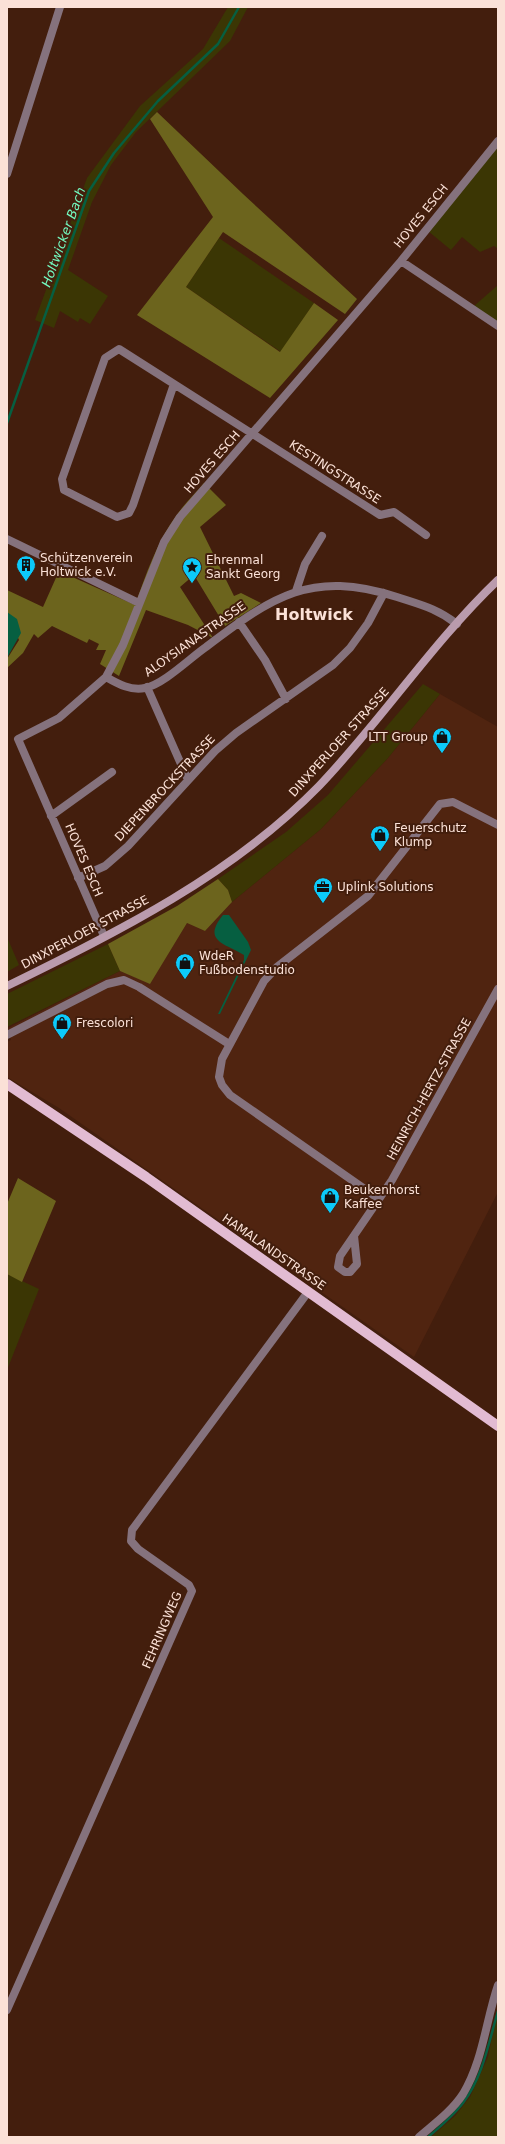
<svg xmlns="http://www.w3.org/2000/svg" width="505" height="2144" font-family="'DejaVu Sans',sans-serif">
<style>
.built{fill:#502410}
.green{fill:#3b3604}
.forest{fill:#6c641d}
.water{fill:#065f41}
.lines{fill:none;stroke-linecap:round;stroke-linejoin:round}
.stream{stroke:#065f41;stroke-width:2.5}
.street{stroke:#85727d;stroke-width:8}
.secondary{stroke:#ba9bad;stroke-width:8}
.primary{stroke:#e2bbd2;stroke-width:10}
.labels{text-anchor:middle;stroke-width:4;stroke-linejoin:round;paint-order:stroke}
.street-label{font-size:12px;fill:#fbe1d7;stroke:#431e0d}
.poi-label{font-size:12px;fill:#fbe1d7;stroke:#431e0d;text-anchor:start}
.water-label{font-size:13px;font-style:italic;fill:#73fac0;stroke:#431e0d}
.district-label{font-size:16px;font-weight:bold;fill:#fbe1d7;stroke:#431e0d}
</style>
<rect width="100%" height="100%" fill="#431e0d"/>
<path class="built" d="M440 694 498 727V1192L414 1357 59 1108 7 1077V1042L11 1040 8 1028 120 971 150 983 187 923 205 931 232 902 321 829 388 758Z"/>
<path class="green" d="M228 7H248L230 41 136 132 111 165 92 202 68 270 108 296 90 324 80 318 78 322 60 311 54 328 35 320 87 178 140 106 203 49Z
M498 145V249L494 246 480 252 462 237 451 250 428 231Z
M219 238 314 303 281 352 186 287Z
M498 285V322L474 306Z
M423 684 440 694 388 758 321 829 232 902 228 890 218 879 286 832 328 795Z
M7 937 19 965 7 972Z
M108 944 120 971 7 1027V994Z
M7 1274 39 1289 7 1370Z
M498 2006V2137H431L455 2116 470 2097 488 2057Z"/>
<path class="forest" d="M157 112 243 194 357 299 345 314 223 232 186 287 280 352 314 303 338 320 270 398 137 315 213 217 150 119Z
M204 483 226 505 200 527 234 596 241 593 261 603 225 626 194 575 180 587 213 638 188 625 146 610 119 676 100 664 106 650H96L99 644 89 639 87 643 52 626 38 638 34 634 23 653 7 668V659L19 640 7 612V590L43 607 59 571 135 605C146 574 157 542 176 516 184 504 195 494 204 483Z
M218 879 228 890 232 902 205 931 187 923 150 984 120 971 108 944 177 906Z
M18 1178 56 1201 22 1282 7 1274V1204Z"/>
<path class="water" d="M7 612 17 619 21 633 7 658Z
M223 915H229L248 942 251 950 220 1014H218L244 960V955C224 943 202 941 223 915Z"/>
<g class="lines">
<path class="stream" d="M7 423 89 191 114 153 158 101 218 44 239 7
M428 2137C441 2126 453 2116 463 2103 483 2077 489 2041 498 2011"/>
<path class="street" d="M7 174 60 7
M401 261 498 326
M174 384 133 505 129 513 117 517 64 490 62 479 105 358 119 349 380 515 394 512 426 535
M7 539 139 603
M296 591 305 564 322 536
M239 622 265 660 286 699
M106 677C118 684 131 691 145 688 164 684 190 658 206 647 272 597 311 569 397 597 421 605 436 608 457 624
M147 687 188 780
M51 816 112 772
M78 878 105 866 128 846 215 751 236 733 333 665 350 648 368 623 384 593
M104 936 18 739 59 718 106 677 123 645 164 542 180 517 401 261 498 141
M7 1035 107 984 124 980 139 987 229 1044
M379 1199 230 1095 222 1085 219 1077 222 1059 264 981 277 967 368 896 440 804 453 802 498 825
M354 1236 357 1264 350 1272H345L338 1267 340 1256 392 1180 498 989
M7 2010 192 1591 189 1585 138 1549 131 1541 132 1530 308 1292
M419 2137C434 2124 452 2111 463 2094 483 2061 486 2020 498 1985"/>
<path class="secondary" d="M7 986C118 932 232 875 319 786 382 720 432 643 498 580"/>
<path class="primary" d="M7 1084 146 1177 498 1426"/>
</g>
<defs>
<g id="building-pin" transform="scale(1)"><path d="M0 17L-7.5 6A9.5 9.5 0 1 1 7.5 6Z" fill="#0ccafa" stroke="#431e0d"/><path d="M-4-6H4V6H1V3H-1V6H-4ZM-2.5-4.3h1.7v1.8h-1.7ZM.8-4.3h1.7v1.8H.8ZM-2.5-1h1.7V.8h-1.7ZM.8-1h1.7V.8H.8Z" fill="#111"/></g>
<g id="sight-pin" transform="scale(1)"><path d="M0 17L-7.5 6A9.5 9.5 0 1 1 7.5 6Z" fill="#0ccafa" stroke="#431e0d"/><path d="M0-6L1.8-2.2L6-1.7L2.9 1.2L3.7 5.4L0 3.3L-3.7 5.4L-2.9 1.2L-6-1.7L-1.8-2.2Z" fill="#111"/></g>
<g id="shop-pin" transform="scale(1)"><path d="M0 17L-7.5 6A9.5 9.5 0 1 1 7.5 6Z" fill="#0ccafa" stroke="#431e0d"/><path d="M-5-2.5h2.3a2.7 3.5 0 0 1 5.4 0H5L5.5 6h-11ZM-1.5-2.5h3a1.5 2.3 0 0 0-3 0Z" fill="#111"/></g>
<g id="office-pin" transform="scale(1)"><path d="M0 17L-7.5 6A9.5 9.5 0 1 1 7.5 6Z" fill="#0ccafa" stroke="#431e0d"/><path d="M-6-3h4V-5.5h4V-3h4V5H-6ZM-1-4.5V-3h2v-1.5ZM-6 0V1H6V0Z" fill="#111"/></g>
</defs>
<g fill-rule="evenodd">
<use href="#building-pin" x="26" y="565"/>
<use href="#sight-pin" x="192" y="567"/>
<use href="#shop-pin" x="442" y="737"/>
<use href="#shop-pin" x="380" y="835"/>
<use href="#office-pin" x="323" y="887"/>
<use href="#shop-pin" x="185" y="963"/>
<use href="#shop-pin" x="62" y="1023"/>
<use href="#shop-pin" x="330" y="1197"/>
</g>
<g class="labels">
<g class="street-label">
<text transform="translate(421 216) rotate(-51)" y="4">HOVES ESCH</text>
<text transform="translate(212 462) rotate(-49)" y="4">HOVES ESCH</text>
<text transform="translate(335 472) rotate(33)" y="4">KESTINGSTRASSE</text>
<text transform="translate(195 639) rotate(-35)" y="4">ALOYSIANASTRASSE</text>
<text transform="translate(339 742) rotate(-48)" y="4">DINXPERLOER STRASSE</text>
<text transform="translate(165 788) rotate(-47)" y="4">DIEPENBROCKSTRASSE</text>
<text transform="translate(84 860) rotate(67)" y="4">HOVES ESCH</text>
<text transform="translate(85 932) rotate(-28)" y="4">DINXPERLOER STRASSE</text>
<text transform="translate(429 1089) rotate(-61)" y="4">HEINRICH-HERTZ-STRASSE</text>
<text transform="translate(274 1252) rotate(35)" y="4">HAMALANDSTRASSE</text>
<text transform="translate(162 1630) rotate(-67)" y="4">FEHRINGWEG</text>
</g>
<g class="poi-label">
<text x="40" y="562">Schützenverein<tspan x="40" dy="14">Holtwick e.V.</tspan></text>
<text x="206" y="564">Ehrenmal<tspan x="206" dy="14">Sankt Georg</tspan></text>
<text x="428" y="741" text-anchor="end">LTT Group</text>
<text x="394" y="832">Feuerschutz<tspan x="394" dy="14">Klump</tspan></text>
<text x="337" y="891">Uplink Solutions</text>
<text x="199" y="960">WdeR<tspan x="199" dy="14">Fußbodenstudio</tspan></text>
<text x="76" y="1027">Frescolori</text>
<text x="344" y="1194">Beukenhorst<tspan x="344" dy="14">Kaffee</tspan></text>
</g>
<g class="water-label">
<text transform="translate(63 237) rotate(-70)" y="5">Holtwicker Bach</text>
</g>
<g class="district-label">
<text x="314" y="620">Holtwick</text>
</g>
</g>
<rect width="505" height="2144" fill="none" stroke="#fbe1d7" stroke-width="16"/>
</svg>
